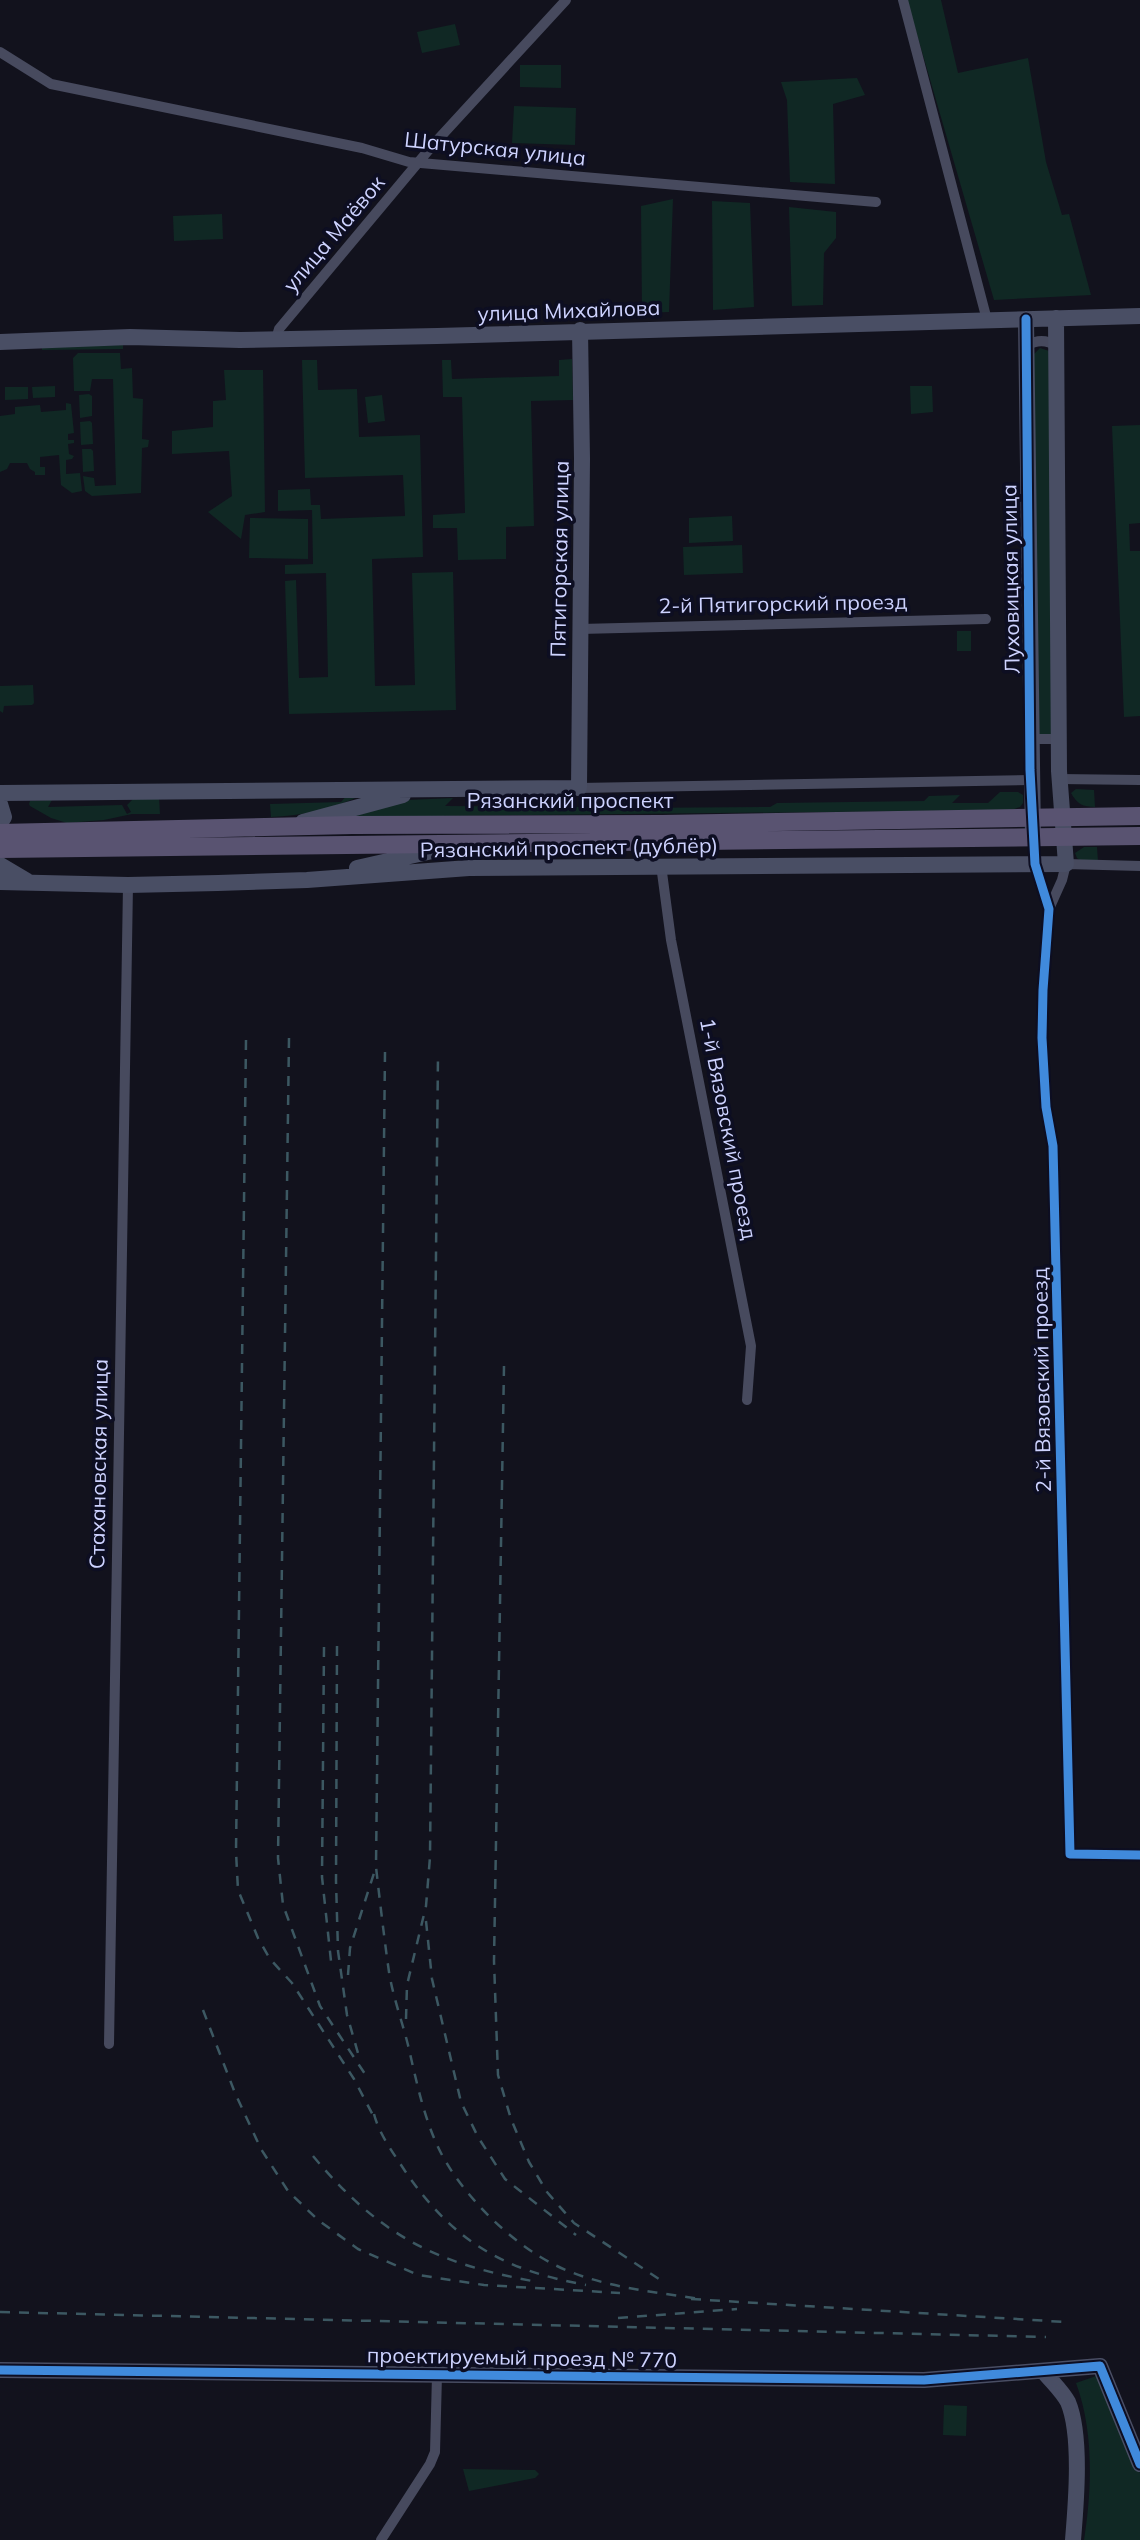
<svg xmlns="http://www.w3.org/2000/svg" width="1140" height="2540" font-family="Mulish,sans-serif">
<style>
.green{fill:#102824}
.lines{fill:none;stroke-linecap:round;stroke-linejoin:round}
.street{stroke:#474a5e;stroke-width:10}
.secondary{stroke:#494e64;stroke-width:16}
.primary{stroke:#595371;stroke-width:18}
.rail{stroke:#3c5862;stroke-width:2.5;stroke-dasharray:10 9;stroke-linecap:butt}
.cycleway-casing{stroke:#0d0e22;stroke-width:13}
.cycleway{stroke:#408adc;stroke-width:9}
.labels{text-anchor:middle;stroke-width:7;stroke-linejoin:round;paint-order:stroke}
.street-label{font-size:21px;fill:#ced3ff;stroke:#0d0e22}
</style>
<rect width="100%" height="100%" fill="#12121d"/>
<path class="green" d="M907 0H941L958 73 1028 58 1046 162 1062 215 1069 214 1091 295 994 300Z
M455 24 460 45 422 53 417 32Z
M520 65H561V88L520 87Z
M857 78 865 95 833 104 835 184 790 182 787 100 781 82Z
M514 106 576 108 575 145 512 143Z
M673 199 669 312 642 313 641 206Z
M712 201 750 203 754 307 713 310Z
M789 207 836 212V238L824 253 823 305 792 306Z
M222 214 223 239 174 241 173 216Z
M123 345V349L42 350V347Z
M1040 348 1049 351 1053 734H1037L1034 354Z
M78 353H120L121 369 132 368 133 398 143 399 142 439 149 440 148 447 142 448 141 493 92 496 85 491 83 476 94 478 95 486 116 485 113 379H92L90 391H74L73 358Z
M572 359 573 400 531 401 534 526 506 527V559L458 560 457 528H433V515L465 513 462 397H443L442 360H451L452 379 559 376V360Z
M302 360H317L318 390 357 389 359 437 420 435 423 557 372 559 375 686 415 685 412 573 453 572 456 710 289 714 285 581 296 580 299 678 328 677 326 573 285 574V565L313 564 312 510 278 511V490L310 489 311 505H320L321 519 405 516 403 475 305 478Z
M224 370H263L265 512 245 515 241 539 208 512 232 496 229 451 172 454V431L213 427V401L226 400Z
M55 386V397L33 398 32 387Z
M910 386H932L933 412 911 414Z
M5 387H28V399L5 400Z
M89 394 92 396V416L80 418 79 395Z
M382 395 385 421 368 423 365 397Z
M66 403 71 404 74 433 68 434V440H74V443L68 444 69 454 74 456 72 459 66 460V474L80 473 82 491 72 493 61 485 59 455 40 457V467H45V475H35V472L30 469 27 463H10L7 469 0 472V416L15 414V407L40 405 41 412 66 410Z
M90 421 92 423 93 444 81 445 80 422Z
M1140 425V523L1129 524 1130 551H1140V716L1124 717 1112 426Z
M82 449H91L93 451 94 471 83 472Z
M732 516 733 541 689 543V518Z
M250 518 308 519V559L249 558Z
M742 545 743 573 684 575 683 547Z
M957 631H971V651H957Z
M33 685 34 703 32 705 4 706 3 713 0 711V686Z
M1076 789 1094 790 1095 807C1083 807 1077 804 1071 793Z
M1000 792H1018L1023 795V803L1020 807 1011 810 348 817 407 800 453 798 445 806 597 807 608 799H636L627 808 770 807 777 803 924 801 929 796 960 795 952 803H988Z
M348 794 362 795C332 809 303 816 271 817L270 804 341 802Z
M159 797 160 814H132L104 820 67 823 51 818 30 806 29 804 30 801 52 800 48 807 122 805 127 814 131 812 127 805 134 798Z
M1084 847H1097L1098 861H1081L1077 858 1075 853Z
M1099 2375 1140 2473V2540H1084C1092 2490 1094 2431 1076 2383Z
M944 2405 967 2406 966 2436 943 2435Z
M463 2469 535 2470 539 2474 535 2478 469 2491Z"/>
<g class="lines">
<path class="street" d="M903 0 987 320
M0 52 51 84 362 148 409 162 876 202
M276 339 279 329 432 146 566 0
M1026 346C1036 340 1046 339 1056 346
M580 629 986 619
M1030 739H1059
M1059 779 1140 780
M579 788 1031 780
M1033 838 1035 864 1049 909 1043 990 1042 1038 1046 1107 1053 1146 1070 1854 1140 1855
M661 865 671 940 751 1346 747 1400
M1049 909 1062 880 1066 864 1140 866
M109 2044 128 885
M381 2540 430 2464 435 2452 437 2375"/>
<path class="secondary" d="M1026 319 1033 838
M0 342 130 337 240 340 437 336 1140 316
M0 793 579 788 582 459 580 330
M0 804 4 817 0 823
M303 822 403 795
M0 865 27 881
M357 868 441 849
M0 882 128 885 218 883 307 880 469 868 1066 864 1059 771 1056 318
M0 2370 924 2380 1100 2366 1140 2464
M1044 2372C1052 2382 1062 2391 1068 2402 1082 2435 1076 2504 1073 2540"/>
<path class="primary" d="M0 833 352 825 662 824 1140 816
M0 849 1140 836"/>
<path class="rail" d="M289 1038 278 1858 283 1905 320 2006 365 2074
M246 1040 236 1852 238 1890 258 1938 270 1959 292 1983 354 2079 376 2121
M385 1052 376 1867C380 1902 384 1937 389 1972 393 1997 402 2021 408 2045 416 2079 423 2115 438 2147 459 2192 511 2244 557 2266 601 2287 653 2292 701 2299
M504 1366 494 1961 498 2075 511 2119 529 2162 547 2192 574 2223 659 2279
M337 1646 336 1881 338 1951 347 2015 360 2060
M324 1647 322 1877 331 1961
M426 1921 432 1979 461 2102 478 2137 505 2179 576 2235
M348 1975 350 1948 374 1873
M203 2010 235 2093 261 2149 288 2191 318 2220 358 2249 418 2275 484 2285 620 2293
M406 2019 407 1985 426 1906 430 1857 438 1054
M374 2114C379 2134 394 2154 405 2171 454 2242 503 2270 586 2285
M313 2156C380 2236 436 2264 538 2282
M691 2299 1065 2322
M0 2312 1046 2337
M618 2318 737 2309"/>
<g class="cycleway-casing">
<path id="cycleway" d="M1026 319 1030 770 1035 864 1049 909 1043 990 1042 1038 1046 1107 1053 1146 1070 1854 1140 1855
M0 2370 924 2380 1100 2366 1140 2464"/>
</g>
<use href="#cycleway" class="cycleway"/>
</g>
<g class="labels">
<g class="street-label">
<text transform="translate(495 149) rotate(6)" y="7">Шатурская улица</text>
<text transform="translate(334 234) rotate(-50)" y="7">улица Маёвок</text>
<text transform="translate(569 311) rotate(-2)" y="7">улица Михайлова</text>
<text transform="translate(560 559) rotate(-89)" y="7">Пятигорская улица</text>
<text transform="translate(1011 579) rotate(-91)" y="7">Луховицкая улица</text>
<text transform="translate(783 604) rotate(-1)" y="7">2-й Пятигорский проезд</text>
<text x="570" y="808">Рязанский проспект</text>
<text transform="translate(569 848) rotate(-1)" y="7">Рязанский проспект (дублёр)</text>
<text transform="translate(728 1129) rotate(79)" y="7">1-й Вязовский проезд</text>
<text transform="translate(1042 1380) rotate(-91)" y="7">2-й Вязовский проезд</text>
<text transform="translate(99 1464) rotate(-89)" y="7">Стахановская улица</text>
<text transform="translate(522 2358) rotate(1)" y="7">проектируемый проезд № 770</text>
</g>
</g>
</svg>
